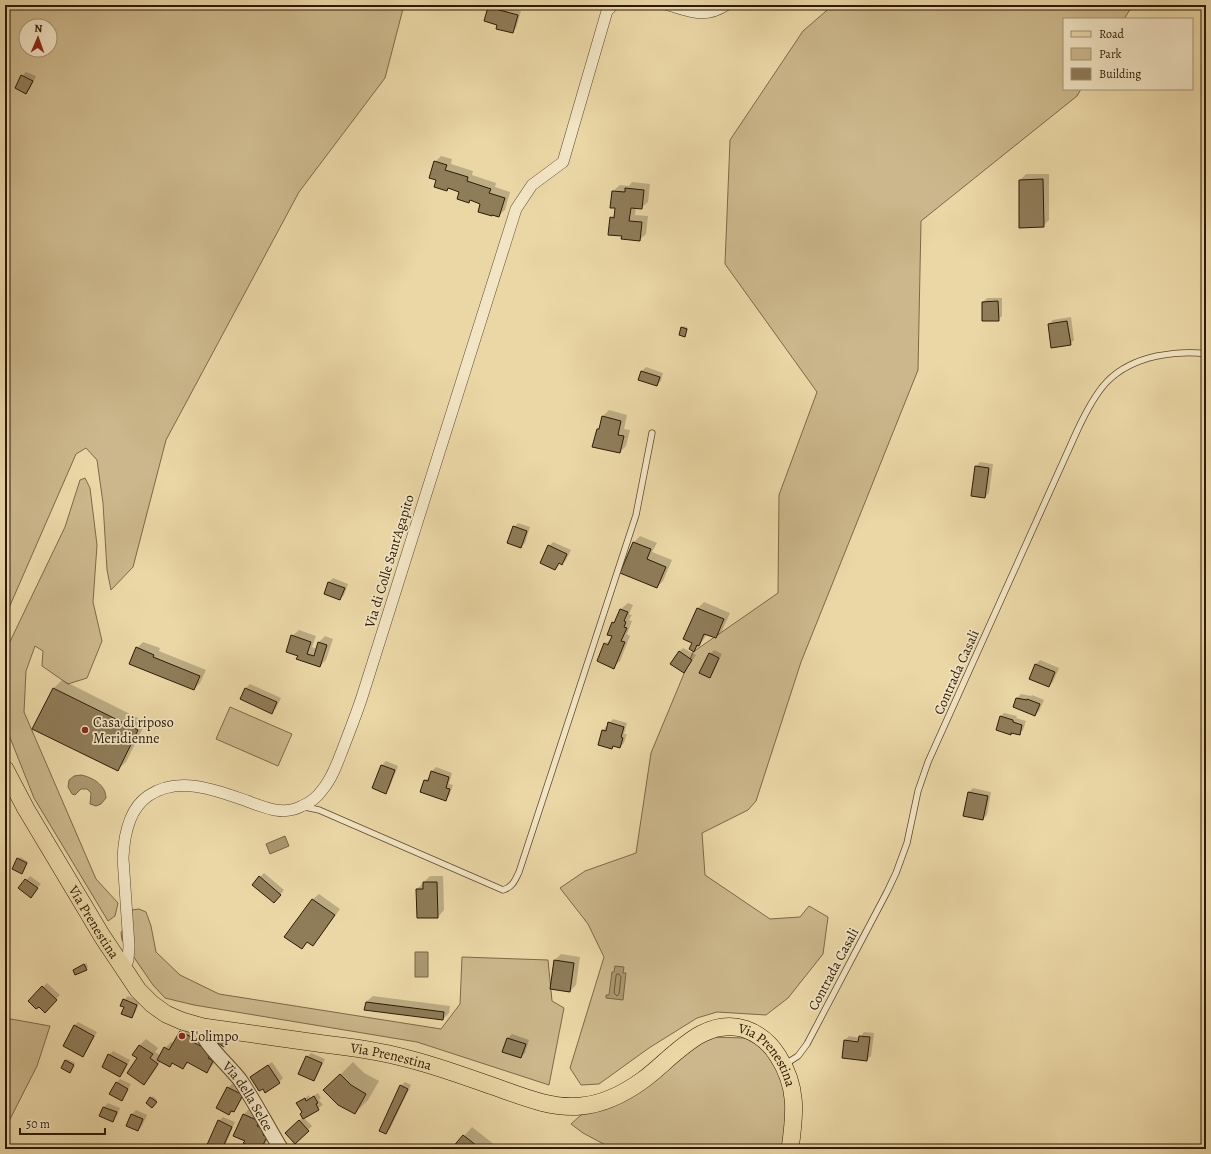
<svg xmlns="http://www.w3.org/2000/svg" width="1211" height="1154" font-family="Alegreya,serif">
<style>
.green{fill:#cbb78b;stroke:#7c6848;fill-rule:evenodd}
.water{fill:#aa976f;stroke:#786545}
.shadow{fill:#0003}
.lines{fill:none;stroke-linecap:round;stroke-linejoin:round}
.shore{stroke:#6b583a;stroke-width:1}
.building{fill:#8f7c59;stroke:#2c1a05}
.service-casing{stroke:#5c492d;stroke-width:7}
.minor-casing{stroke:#5c492d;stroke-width:12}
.tertiary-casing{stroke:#5c492d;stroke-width:16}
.primary-casing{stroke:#2c1a05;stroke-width:18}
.service{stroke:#f2e5c5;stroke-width:5.5}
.minor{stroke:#f2e5c5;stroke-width:11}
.tertiary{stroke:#f2e5c5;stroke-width:14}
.primary{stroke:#ebd7a6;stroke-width:17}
.poi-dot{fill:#8f2418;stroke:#f2e5c5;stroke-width:1.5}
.labels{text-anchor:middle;stroke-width:3.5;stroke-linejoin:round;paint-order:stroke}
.street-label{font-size:14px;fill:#2c1a05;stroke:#f2e5c5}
.poi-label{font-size:14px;fill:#2c1a05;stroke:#f2e5c5;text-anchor:start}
</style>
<rect width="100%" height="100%" fill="#ebd7a6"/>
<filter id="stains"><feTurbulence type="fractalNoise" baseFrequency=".005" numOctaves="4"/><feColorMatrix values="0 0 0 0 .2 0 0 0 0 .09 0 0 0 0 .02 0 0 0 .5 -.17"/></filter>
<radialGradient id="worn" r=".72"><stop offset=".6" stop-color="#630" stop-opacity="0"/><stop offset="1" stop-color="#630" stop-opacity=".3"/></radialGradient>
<path class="green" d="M5 5H404L385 78 299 192 166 440 133 567 111 590 107 570 103 503 97 460 86 448 76 454 5 617ZM26 26H50V50H26Z
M833 5H1133L1124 19H1064V89H1081L1077 96 921 221 918 370 801 662 756 801 748 810 702 833 705 875 770 919 800 917 809 906 828 917 823 954 788 998 766 1015 717 1012 697 1018 649 1048 599 1084 581 1085 570 1068 604 957 588 924 560 888 585 871 636 853 651 753 693 652 778 593 779 495 817 392 725 264 730 140 803 31Z
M85 478 90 488 97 545 93 602 102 641 87 678 68 684 42 666 43 651 35 646 26 671 24 712 96 879 118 903 115 916 108 921 34 798 5 725V652L65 527 80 480Z
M230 707 292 734 278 766 216 739Z
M139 909 146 912 151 926 156 952 180 975 219 994 441 1029 460 1004 462 957 548 960 552 1001 564 1008 549 1085 417 1042 194 1005 165 998 153 985 122 940 121 933 132 910Z
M5 1018 50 1026 37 1066 5 1129Z
M712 1037 744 1038 760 1043 789 1074 783 1149H613L583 1133 571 1124 581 1115 631 1096 701 1042Z"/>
<path class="water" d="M81 775C92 777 106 785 106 798L101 804 96 806 90 804 91 793 87 789H81L75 795 72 794 68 787 69 780 74 776Z
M285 836 289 846 270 854 266 844Z
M415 952H428V977H415Z
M615 966 624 967 623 973H626L623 1000 606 998V995H609L612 972H614Z"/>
<path class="shadow" d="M491 5H500L521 11 516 28 512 32 499 24 486 20 489 7Z
M26 72 36 76 30 89 26 93 22 76Z
M441 156 452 159 451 164 473 171 472 175 496 183 495 187 510 192 505 210 498 216 482 203 471 200 469 202 460 191 449 188 447 190 437 180 435 162Z
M1026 174H1049V220L1043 226 1020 227V180Z
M632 182 650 184 648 202 641 208 636 207 635 215 648 216 646 234 639 240 623 236 611 218 615 214 616 207 613 191 620 185 629 186Z
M987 298H1002V316L998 320 983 302Z
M1071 317 1074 340 1070 344 1049 324 1053 320Z
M684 326 688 328 685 336 682 328Z
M646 367 663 373 661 381 657 385 642 371Z
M609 410 627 415 624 429 630 430 626 446 620 452 598 429 600 427 603 416Z
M980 462 993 464 989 493 985 497 976 466Z
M518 523 530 527 525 543 521 547 514 527Z
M640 536 657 543 652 552 672 560 663 581 657 587 621 573 634 542Z
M553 542 571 550 566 560 562 564 560 563 555 569 549 546Z
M333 578 348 584 344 595 340 599 325 594 329 582Z
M704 602 730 613 722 631 716 637 707 634 700 645 694 651 693 642 685 639 698 608Z
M628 603 633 605 629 614 632 615 629 620 632 621 627 634 630 636 620 661 613 667 605 644 612 638 613 623 617 619 621 609Z
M299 630 316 636 312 647 317 649 319 642 325 636 333 639 326 660 320 666 299 655 292 636Z
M143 642 160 648 159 651 206 670 200 683 194 689 137 648Z
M683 648 696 655 684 672 679 652Z
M714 650 722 654 713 673 709 677 710 654Z
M1040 660 1059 668 1053 682 1049 686 1030 678 1036 664Z
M62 680 146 722 126 762 117 770 54 688Z
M250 684 281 698 276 708 272 712 241 699 246 688Z
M1021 694 1031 696 1032 695 1044 700 1039 711 1035 715 1017 698Z
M1004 713 1017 716 1016 718 1026 721 1023 730 1019 734 1013 732 1011 734 997 730 1000 717Z
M613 719 627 723 624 734H627L624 743 620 747 614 745 612 748 599 744 603 730Z
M386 761 398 766 389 789 385 793 382 765Z
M436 767 452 773 449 784 453 785 449 796 445 800 421 792 425 780 430 777 432 771Z
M973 788 991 792 987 815 983 819 969 792Z
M20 857 28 862 23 871 18 859Z
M264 873 284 890 278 898 260 877Z
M30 876 41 884 34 892 20 888Z
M430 876H443L444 910 438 917 417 889Z
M319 894 340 909 319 938 313 944 308 941 302 948 312 900Z
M561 954 580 957 576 985 570 991 555 960Z
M86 963 88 967 86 969 74 970Z
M47 983 60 995 45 1011 39 1005 29 1001Z
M128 996 140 1001 135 1013 131 1017 125 1007 124 1000Z
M373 996 450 1006 449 1013 443 1019 366 1002Z
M78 1022 97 1032 87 1051 83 1055 74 1026Z
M187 1025 219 1055 213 1065 206 1072 189 1062 183 1068 173 1062 170 1066 161 1061 150 1077 144 1084 139 1058 133 1055 140 1045 146 1039 158 1048 155 1052 161 1056 165 1048 171 1042 174 1043 181 1032Z
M864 1032 874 1033 871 1056 867 1060 845 1040 849 1036 860 1038Z
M512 1034 529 1040 525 1053 521 1057 504 1051 508 1038Z
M113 1051 130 1060 124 1072 120 1076 103 1067 109 1055Z
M311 1053 325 1059 317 1076 313 1080 307 1057Z
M67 1059 75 1063 70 1072 66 1061Z
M272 1062 283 1078 279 1082 251 1077Z
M353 1062 364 1073 379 1081 368 1100 355 1113 325 1090Z
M120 1079 131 1084 125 1095 121 1099 116 1083Z
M405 1082 411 1085 390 1129 386 1133 401 1086Z
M232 1084 246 1091 237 1107 229 1114 228 1088Z
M318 1093 321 1098 319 1100 323 1105 304 1118 312 1126 295 1142 286 1133 303 1117V1112L298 1103 309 1095 310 1098Z
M153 1096 157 1100 152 1107 147 1103Z
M108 1103 120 1108 117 1116 113 1120 104 1107Z
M250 1108 272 1131 266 1143 261 1149H259L246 1140 244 1114Z
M136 1110 147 1115 142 1126 138 1130 132 1114Z
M223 1117 235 1122 225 1146 221 1149H213L219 1121Z
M472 1127 500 1149H453Z
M920 1145H946V1149H916Z"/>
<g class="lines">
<path class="shore" d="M617 974H619L621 977 619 994 617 996 614 993 616 976Z"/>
</g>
<path class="building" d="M488 7 518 15 513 33 496 29 497 25 484 21Z
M21 75 33 81 26 94 15 88Z
M434 161 447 165 445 170 468 177 467 181 491 189 489 193 505 198 499 217 492 215V216L478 212 480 204 470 200 469 203 457 199 459 192 448 188 447 191 434 187 436 180 429 178Z
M1043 179 1044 227 1019 228V180Z
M625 188 644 190 642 209 631 208 629 221 642 222 640 241 621 239 622 236 608 235 610 217 614 218 615 208H610L612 191 625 192Z
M998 301 999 321H982V302Z
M1067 321 1071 345 1051 348 1048 324Z
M681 327 687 329 685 337 679 335Z
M641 371 660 377 657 386 638 380Z
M602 416 621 421 618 435 624 436 620 453 592 447 597 429H599Z
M975 466 989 468 985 498 971 496Z
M513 526 527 531 521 548 507 543Z
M633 542 651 549 647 559 666 567 657 588 620 573Z
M548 545 567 554 562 565 559 563 555 570 540 563Z
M328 582 345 588 340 600 324 594Z
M697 608 724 619 716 638 704 634 699 646 697 645 694 652 689 649 692 643 683 639Z
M620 609 628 612 624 621 626 622 624 627 627 628 621 641 625 642 614 669 597 661 604 643 608 645 612 636 607 635 612 622 614 623Z
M291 635 311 642 307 654 314 656 318 642 327 645 320 667 296 659 298 656 286 652Z
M136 647 154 655 153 657 200 676 194 690 129 664Z
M679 651 692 660 684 673 670 664Z
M709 653 719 658 710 678 699 673Z
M1035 664 1055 672 1049 687 1029 679Z
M53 688 138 730 118 771 32 729Z
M245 688 277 702 272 714 240 699Z
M1016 698 1027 700V699L1040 704 1035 716 1013 707Z
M1000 716 1013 720V722L1022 725 1020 735 1011 733V735L996 730Z
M608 722 624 727 621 737 623 738 620 748 613 746 612 749 598 745 602 730 606 731Z
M381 765 395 770 386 794 372 788Z
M431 771 449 777 446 788 450 789 446 801 420 792 424 780 428 781Z
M968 792 988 796 983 820 963 816Z
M17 858 27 863 22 874 12 869Z
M259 876 281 895 274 903 252 885Z
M25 879 38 888 31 898 18 888Z
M423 882H437L438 918H417L416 889H423Z
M312 899 335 915 313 946 307 942 302 949 284 937Z
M554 960 574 963 570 992 550 989Z
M84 964 87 970 75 975 73 970Z
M42 986 57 1000 45 1013 39 1007 36 1009 28 1001Z
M123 999 137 1005 132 1018 121 1014 124 1007 120 1006Z
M366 1002 444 1012 443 1020 364 1010Z
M74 1025 94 1036 83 1057 63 1046Z
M180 1031 195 1039 193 1042 212 1052 208 1058 213 1061 207 1073 187 1062 183 1069 172 1063 170 1067 157 1060 164 1047 169 1050Z
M222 1033 230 1038 224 1047 216 1042Z
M859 1036 870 1037 867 1061 842 1058 844 1040 858 1042Z
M507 1038 526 1044 521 1058 502 1052Z
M139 1045 153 1054 150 1058 158 1064 144 1085 127 1073 137 1058 132 1055Z
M108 1054 127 1064 120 1077 102 1067Z
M306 1056 322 1063 314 1081 298 1074Z
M65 1060 74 1065 70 1073 61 1068Z
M268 1065 280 1083 265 1093 263 1089 259 1091 250 1077Z
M340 1074 351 1085 366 1094 355 1114 338 1105 323 1090Z
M116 1082 128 1089 122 1101 109 1094Z
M400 1085 408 1089 386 1134 379 1131Z
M227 1087 243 1095 234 1112 231 1111 229 1115 216 1108Z
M314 1096 318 1103 316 1104 319 1110 303 1119 300 1114 302 1112 296 1103 305 1098 306 1101Z
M150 1097 157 1102 152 1108 146 1103Z
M103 1107 117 1112 113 1122 99 1116Z
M131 1114 143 1119 138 1131 126 1126Z
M243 1114 259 1121 257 1126 265 1130 263 1135 267 1137 261 1149H256L243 1143 245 1141 233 1136Z
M218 1120 232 1127 222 1149H210L206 1147Z
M299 1120 309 1131 295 1144 285 1133Z
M463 1135 481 1149H451Z"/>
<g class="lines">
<g class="service-casing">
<path id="service" d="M305 807 319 810 503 890C513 887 515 880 519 872L636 515 652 433
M784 1065 798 1056 807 1044 887 892 896 873 907 843 918 791 928 762 1077 431C1096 390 1111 366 1157 356 1173 353 1189 351 1206 354"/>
</g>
<g class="minor-casing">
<path id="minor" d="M668 5C690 11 705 19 726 5
M124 968 128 960 129 946 123 858C124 836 129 809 148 796 178 775 216 790 247 801 266 808 283 816 302 806 310 803 318 796 323 789 332 778 337 764 342 751 349 733 356 715 362 697L516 209 532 185 563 162 607 11 613 5"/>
</g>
<g class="tertiary-casing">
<g id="tertiary">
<path id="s1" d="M199 1026C207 1048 226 1062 240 1080 255 1102 267 1126 281 1149"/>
</g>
</g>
<g class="primary-casing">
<g id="primary">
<path id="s2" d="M5 769 26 809 102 936 138 990 152 1004 166 1014 182 1021 203 1027C243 1033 284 1038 324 1044 351 1047 379 1051 405 1058 438 1066 469 1078 501 1089 526 1098 554 1109 581 1106 605 1104 625 1093 643 1080 673 1058 703 1016 745 1029 759 1034 770 1043 778 1056 798 1087 795 1114 790 1149"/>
</g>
</g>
<use href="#service" class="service"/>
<use href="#minor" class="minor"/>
<use href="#tertiary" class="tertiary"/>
<use href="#primary" class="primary"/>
</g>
<g class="poi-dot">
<circle cx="85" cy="730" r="4"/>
<circle cx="182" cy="1036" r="4"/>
</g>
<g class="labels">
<g class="street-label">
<text transform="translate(389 561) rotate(-73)" y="5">Via di Colle Sant'Agapito</text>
<text transform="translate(956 672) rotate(-66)" y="5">Contrada Casali</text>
<text dy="5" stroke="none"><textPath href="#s2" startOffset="177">Via Prenestina</textPath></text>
<text transform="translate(833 969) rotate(-62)" y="5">Contrada Casali</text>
<text dy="5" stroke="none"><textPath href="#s2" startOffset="525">Via Prenestina</textPath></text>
<text dy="5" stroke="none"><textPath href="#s2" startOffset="945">Via Prenestina</textPath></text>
<text dy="5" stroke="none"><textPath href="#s1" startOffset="86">Via della Selce</textPath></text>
</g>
<g class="poi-label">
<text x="93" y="727">Casa di riposo<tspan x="93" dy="16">Meridienne</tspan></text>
<text x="190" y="1041">L'olimpo</text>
</g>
</g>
<rect width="1211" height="1154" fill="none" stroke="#ebd7a6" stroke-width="20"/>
<rect x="6" y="6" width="1199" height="1142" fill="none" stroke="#2c1a05" stroke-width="2"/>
<rect x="10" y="10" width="1191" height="1134" fill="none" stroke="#2c1a05"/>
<rect x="1063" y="18" width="130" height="72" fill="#f2e5c5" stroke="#a39478"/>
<rect x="1071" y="31" width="20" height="6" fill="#ebd7a6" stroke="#a39478"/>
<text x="1099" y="38" font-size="12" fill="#2c1a05">Road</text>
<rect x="1071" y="48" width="20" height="12" fill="#cbb78b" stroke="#a39478"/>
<text x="1099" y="58" font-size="12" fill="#2c1a05">Park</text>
<rect x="1071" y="68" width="20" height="12" fill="#8f7c59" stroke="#a39478"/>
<text x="1099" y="78" font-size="12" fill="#2c1a05">Building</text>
<g transform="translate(38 38) rotate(2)"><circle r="19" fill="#f2e5c5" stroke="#a39478"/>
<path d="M0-3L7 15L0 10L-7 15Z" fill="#8f2418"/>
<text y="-6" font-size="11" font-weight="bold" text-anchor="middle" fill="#2c1a05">N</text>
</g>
<path d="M20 1128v6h85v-6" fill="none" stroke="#2c1a05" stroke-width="2"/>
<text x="26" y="1128" font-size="12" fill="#2c1a05" stroke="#f2e5c5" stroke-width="3" paint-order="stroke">50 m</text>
<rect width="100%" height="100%" filter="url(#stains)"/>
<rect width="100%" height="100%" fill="url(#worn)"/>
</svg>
